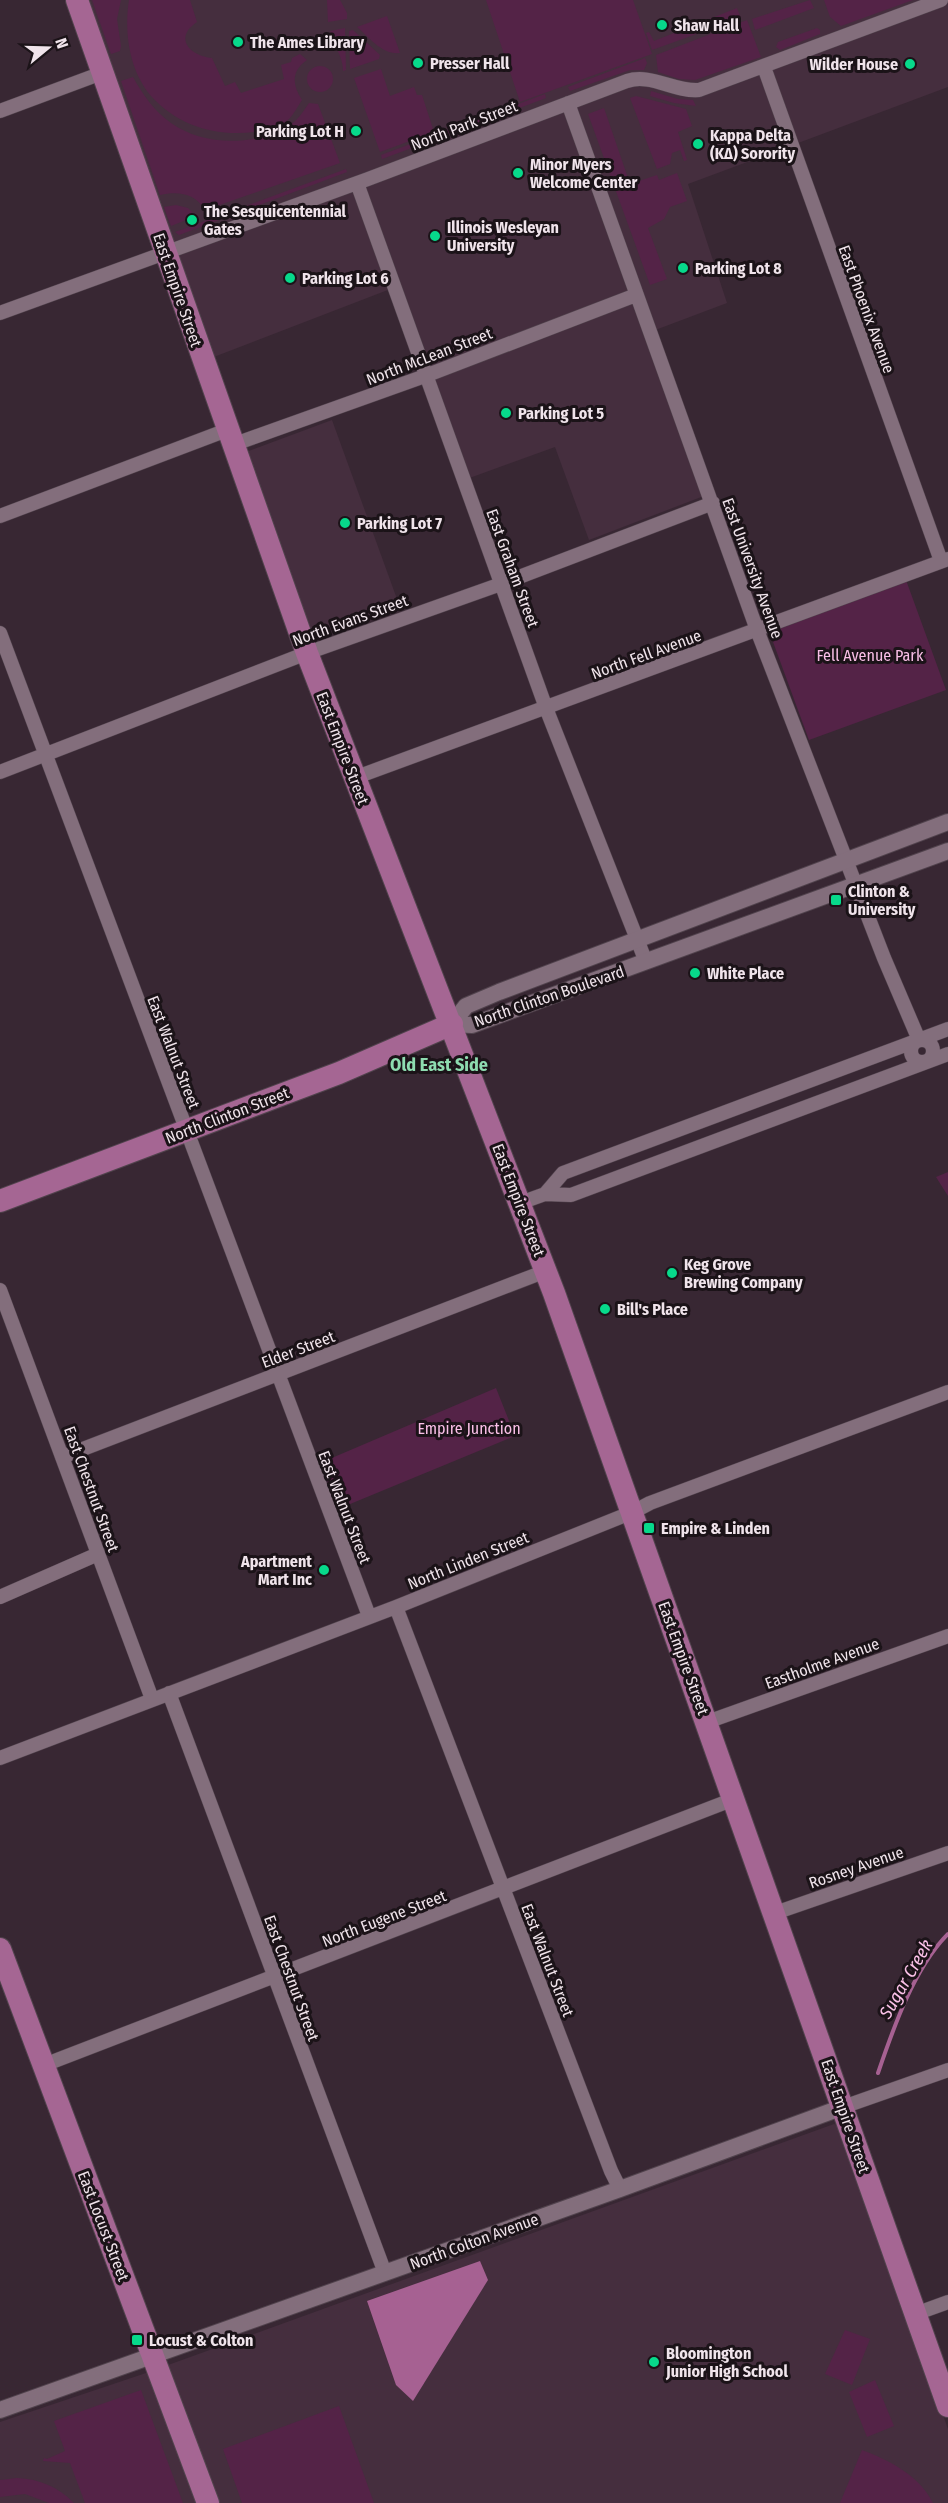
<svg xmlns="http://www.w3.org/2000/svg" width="948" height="2503" font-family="'Fira Sans Condensed',sans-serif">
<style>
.built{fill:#452e3e}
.green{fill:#542347}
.water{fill:#a66192}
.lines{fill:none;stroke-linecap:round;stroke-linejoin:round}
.stream{stroke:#a66192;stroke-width:4}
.minor-casing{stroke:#51434d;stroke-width:15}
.tertiary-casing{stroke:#51434d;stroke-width:18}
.primary-casing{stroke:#51434d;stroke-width:24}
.minor{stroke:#836e7c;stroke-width:14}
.tertiary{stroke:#836e7c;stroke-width:16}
.primary{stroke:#a56693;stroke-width:22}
.poi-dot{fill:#07d98b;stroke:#1b1318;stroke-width:2}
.labels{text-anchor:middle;stroke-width:6;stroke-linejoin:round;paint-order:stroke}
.poi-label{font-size:16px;font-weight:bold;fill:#f0e4eb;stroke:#1b1318;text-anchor:start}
.street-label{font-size:16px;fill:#f0e4eb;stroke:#1b1318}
.park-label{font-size:16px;fill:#fabfe7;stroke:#1b1318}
.neighbourhood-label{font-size:18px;font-weight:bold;fill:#8edcb0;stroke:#1b1318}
.water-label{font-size:18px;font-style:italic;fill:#fbc1e8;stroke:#1b1318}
</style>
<rect width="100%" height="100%" fill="#382733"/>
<path class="built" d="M86 0H948V87L688 184 727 303 650 332 709 494 589 540 555 447 464 480 393 288 206 360Z
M332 420 401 610 313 640 246 452Z
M834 2124 841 2128 948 2429V2503H0V2422L146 2373Z"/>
<path class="green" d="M92 0H121L117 19 121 46 120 51 111 54Z
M129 0H190L197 22C173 38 190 56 212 58L225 86 235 82 241 93 284 79 281 65 291 62 292 58 300 54 307 60C291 71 292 85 302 100 298 106 294 114 289 119 282 126 269 130 260 131 219 138 179 127 151 96 129 70 124 32 129 0Z
M327 0H340L347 13V19L328 22Z
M486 0H633L652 54 520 102Z
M810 0 814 8 755 30 752 19Z
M824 0H913L841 26 830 17Z
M737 8 741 18 652 50 646 33 649 32 654 41Z
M387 16 400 53C382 55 370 38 357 27Z
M747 20 761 57 695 80 679 79 658 72 656 55Z
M345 28 346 70 343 71C343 55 333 46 330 31Z
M817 28 820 30V34L780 50 776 47 778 42Z
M353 30 380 55 379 59 350 69 349 31Z
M645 58 647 63 644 70H630L570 91 568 87Z
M307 79a13 13 0 1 1 26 0a13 13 0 1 1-26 0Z
M381 69 390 96 414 87 417 95H422L434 132 380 152 354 78Z
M133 77C143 95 154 111 171 123 205 147 257 146 291 124 298 120 304 110 309 103L318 104 340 163 205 210C195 193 178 191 160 195L121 81Z
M651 91 678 99 693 100 696 106 674 103 650 96Z
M545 94 546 98 382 159 381 155Z
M636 96 686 109 692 126 678 132 687 160 684 161 680 150 672 153 670 164 657 169 630 98Z
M604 108 630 184 657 175 659 180 677 173 687 201 670 207 664 219 648 228 667 279 650 285 588 114Z
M346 169 347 172 179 235 175 232Z
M176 205 188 208 196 216 171 226 164 207Z
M906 580 946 690 809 740 769 631Z
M948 1172V1196L936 1177Z
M496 1388 515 1436 338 1509 320 1463Z
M845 2330 870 2339 852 2385 825 2374Z
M875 2380 894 2426 867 2437 849 2392Z
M141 2390 183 2503H85L70 2463 43 2461 44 2458 47 2459 65 2451 54 2421Z
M339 2406 374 2503H242L223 2449Z
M862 2450C889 2460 920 2476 933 2503H840Z
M17 2478C40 2479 58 2487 74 2503H49L25 2494 0 2497V2480Z"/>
<path class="water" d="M480 2261 488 2280 413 2401 396 2385 367 2301Z"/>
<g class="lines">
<path class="stream" d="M878 2073C893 2029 914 1968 948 1934"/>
<g class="minor-casing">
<path id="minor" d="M764 67 941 561
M568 103 757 630 884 958 919 1040
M0 111 102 73
M357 183 546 708 646 962
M0 313 368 179 627 81C651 73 674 92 699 90L941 0
M232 445 425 376 636 295
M0 516 227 430
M0 633 369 1616
M0 772 307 653 501 584 713 503
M354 778 948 559
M911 1051a11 11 0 1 1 22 0a11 11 0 1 1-22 0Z
M545 1194 563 1173 948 1029
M520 1203 545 1194 571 1195 948 1054
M0 1290 152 1699
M62 1457 546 1271
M0 1597 98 1554
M396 1607 611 2171 620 2189
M169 1693 385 2273
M707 1722 948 1636
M0 1758 396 1607 633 1512 650 1503 948 1392
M775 1913 948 1853
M44 2065 734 1799
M843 2107 948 2070
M915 2314 948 2302"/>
</g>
<g class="tertiary-casing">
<path id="tertiary" d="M452 1024 466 1006 499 992 948 822
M452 1024 472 1025 948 851
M0 2410 620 2189 843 2107"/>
</g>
<g class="primary-casing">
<path id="primary" d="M77 0 307 653 554 1293 948 2406
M0 1201 339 1073 452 1024
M0 1949 208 2503"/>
</g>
<use href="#minor" class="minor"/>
<use href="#tertiary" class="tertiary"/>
<use href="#primary" class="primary"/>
</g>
<g class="poi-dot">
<circle cx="662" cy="25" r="6"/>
<circle cx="238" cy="42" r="6"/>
<circle cx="418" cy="63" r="6"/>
<circle cx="910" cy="64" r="6"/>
<circle cx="356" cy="131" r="6"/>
<circle cx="698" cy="144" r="6"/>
<circle cx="518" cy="173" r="6"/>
<circle cx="192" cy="220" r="6"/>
<circle cx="435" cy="236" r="6"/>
<circle cx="683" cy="268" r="6"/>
<circle cx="290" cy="278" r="6"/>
<circle cx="506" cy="413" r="6"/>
<circle cx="345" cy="523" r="6"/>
<rect x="830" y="894" width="12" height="12" rx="3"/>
<circle cx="695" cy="973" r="6"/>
<circle cx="672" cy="1273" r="6"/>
<circle cx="605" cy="1309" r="6"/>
<rect x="643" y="1522" width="12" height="12" rx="3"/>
<circle cx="324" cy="1570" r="6"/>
<rect x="131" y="2334" width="12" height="12" rx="3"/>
<circle cx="654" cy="2362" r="6"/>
</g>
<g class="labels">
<g class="poi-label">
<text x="674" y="31">Shaw Hall</text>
<text x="250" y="48">The Ames Library</text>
<text x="430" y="69">Presser Hall</text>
<text x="898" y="70" text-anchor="end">Wilder House</text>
<text x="344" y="137" text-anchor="end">Parking Lot H</text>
<text x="710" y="141">Kappa Delta<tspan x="710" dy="18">(ΚΔ) Sorority</tspan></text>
<text x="530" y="170">Minor Myers<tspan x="530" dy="18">Welcome Center</tspan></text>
<text x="204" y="217">The Sesquicentennial<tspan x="204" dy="18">Gates</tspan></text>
<text x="447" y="233">Illinois Wesleyan<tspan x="447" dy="18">University</tspan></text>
<text x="695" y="274">Parking Lot 8</text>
<text x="302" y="284">Parking Lot 6</text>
<text x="518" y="419">Parking Lot 5</text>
<text x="357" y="529">Parking Lot 7</text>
<text x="848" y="897">Clinton &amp;<tspan x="848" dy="18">University</tspan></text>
<text x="707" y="979">White Place</text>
<text x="684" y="1270">Keg Grove<tspan x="684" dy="18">Brewing Company</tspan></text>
<text x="617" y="1315">Bill's Place</text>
<text x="661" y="1534">Empire &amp; Linden</text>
<text x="312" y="1567" text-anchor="end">Apartment<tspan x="312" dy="18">Mart Inc</tspan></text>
<text x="149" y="2346">Locust &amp; Colton</text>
<text x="666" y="2359">Bloomington<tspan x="666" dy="18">Junior High School</tspan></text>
</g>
<g class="street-label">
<text transform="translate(464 125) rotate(-21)" y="6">North Park Street</text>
<text transform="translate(178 290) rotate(71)" y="6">East Empire Street</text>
<text transform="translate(867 309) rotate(70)" y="6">East Phoenix Avenue</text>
<text transform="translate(429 356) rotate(-21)" y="6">North McLean Street</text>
<text transform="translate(513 568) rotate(70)" y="6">East Graham Street</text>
<text transform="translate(753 568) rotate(70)" y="6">East University Avenue</text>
<text transform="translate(350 620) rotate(-20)" y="6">North Evans Street</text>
<text transform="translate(646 654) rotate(-20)" y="6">North Fell Avenue</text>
<text transform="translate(343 748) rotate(69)" y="6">East Empire Street</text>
<text transform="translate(549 996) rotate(-19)" y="6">North Clinton Boulevard</text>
<text transform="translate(174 1052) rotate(69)" y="6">East Walnut Street</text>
<text transform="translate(227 1115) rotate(-21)" y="6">North Clinton Street</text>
<text transform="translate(519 1200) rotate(69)" y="6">East Empire Street</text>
<text transform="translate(298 1349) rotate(-21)" y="6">Elder Street</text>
<text transform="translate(92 1489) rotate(70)" y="6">East Chestnut Street</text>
<text transform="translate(345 1507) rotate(69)" y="6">East Walnut Street</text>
<text transform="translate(468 1560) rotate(-22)" y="6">North Linden Street</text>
<text transform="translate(684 1658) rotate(70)" y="6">East Empire Street</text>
<text transform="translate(822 1663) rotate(-20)" y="6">Eastholme Avenue</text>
<text transform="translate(856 1867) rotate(-19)" y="6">Rosney Avenue</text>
<text transform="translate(384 1918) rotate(-21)" y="6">North Eugene Street</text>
<text transform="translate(548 1960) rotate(69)" y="6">East Walnut Street</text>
<text transform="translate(292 1978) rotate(70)" y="6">East Chestnut Street</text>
<text transform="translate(846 2116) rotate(71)" y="6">East Empire Street</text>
<text transform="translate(104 2226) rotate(69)" y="6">East Locust Street</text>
<text transform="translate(474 2241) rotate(-20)" y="6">North Colton Avenue</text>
</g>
<g class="park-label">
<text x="870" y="661">Fell Avenue Park</text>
<text x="469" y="1434">Empire Junction</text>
</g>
<g class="neighbourhood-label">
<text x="439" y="1071">Old East Side</text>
</g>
<g class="water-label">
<text transform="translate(906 1979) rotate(-60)" y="6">Sugar Creek</text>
</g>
</g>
<g transform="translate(48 48) rotate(71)" stroke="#1b1318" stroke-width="4.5" paint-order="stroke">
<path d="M0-4.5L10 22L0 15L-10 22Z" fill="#f0e4eb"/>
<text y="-9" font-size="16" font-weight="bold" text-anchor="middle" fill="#f0e4eb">N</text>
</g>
</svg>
